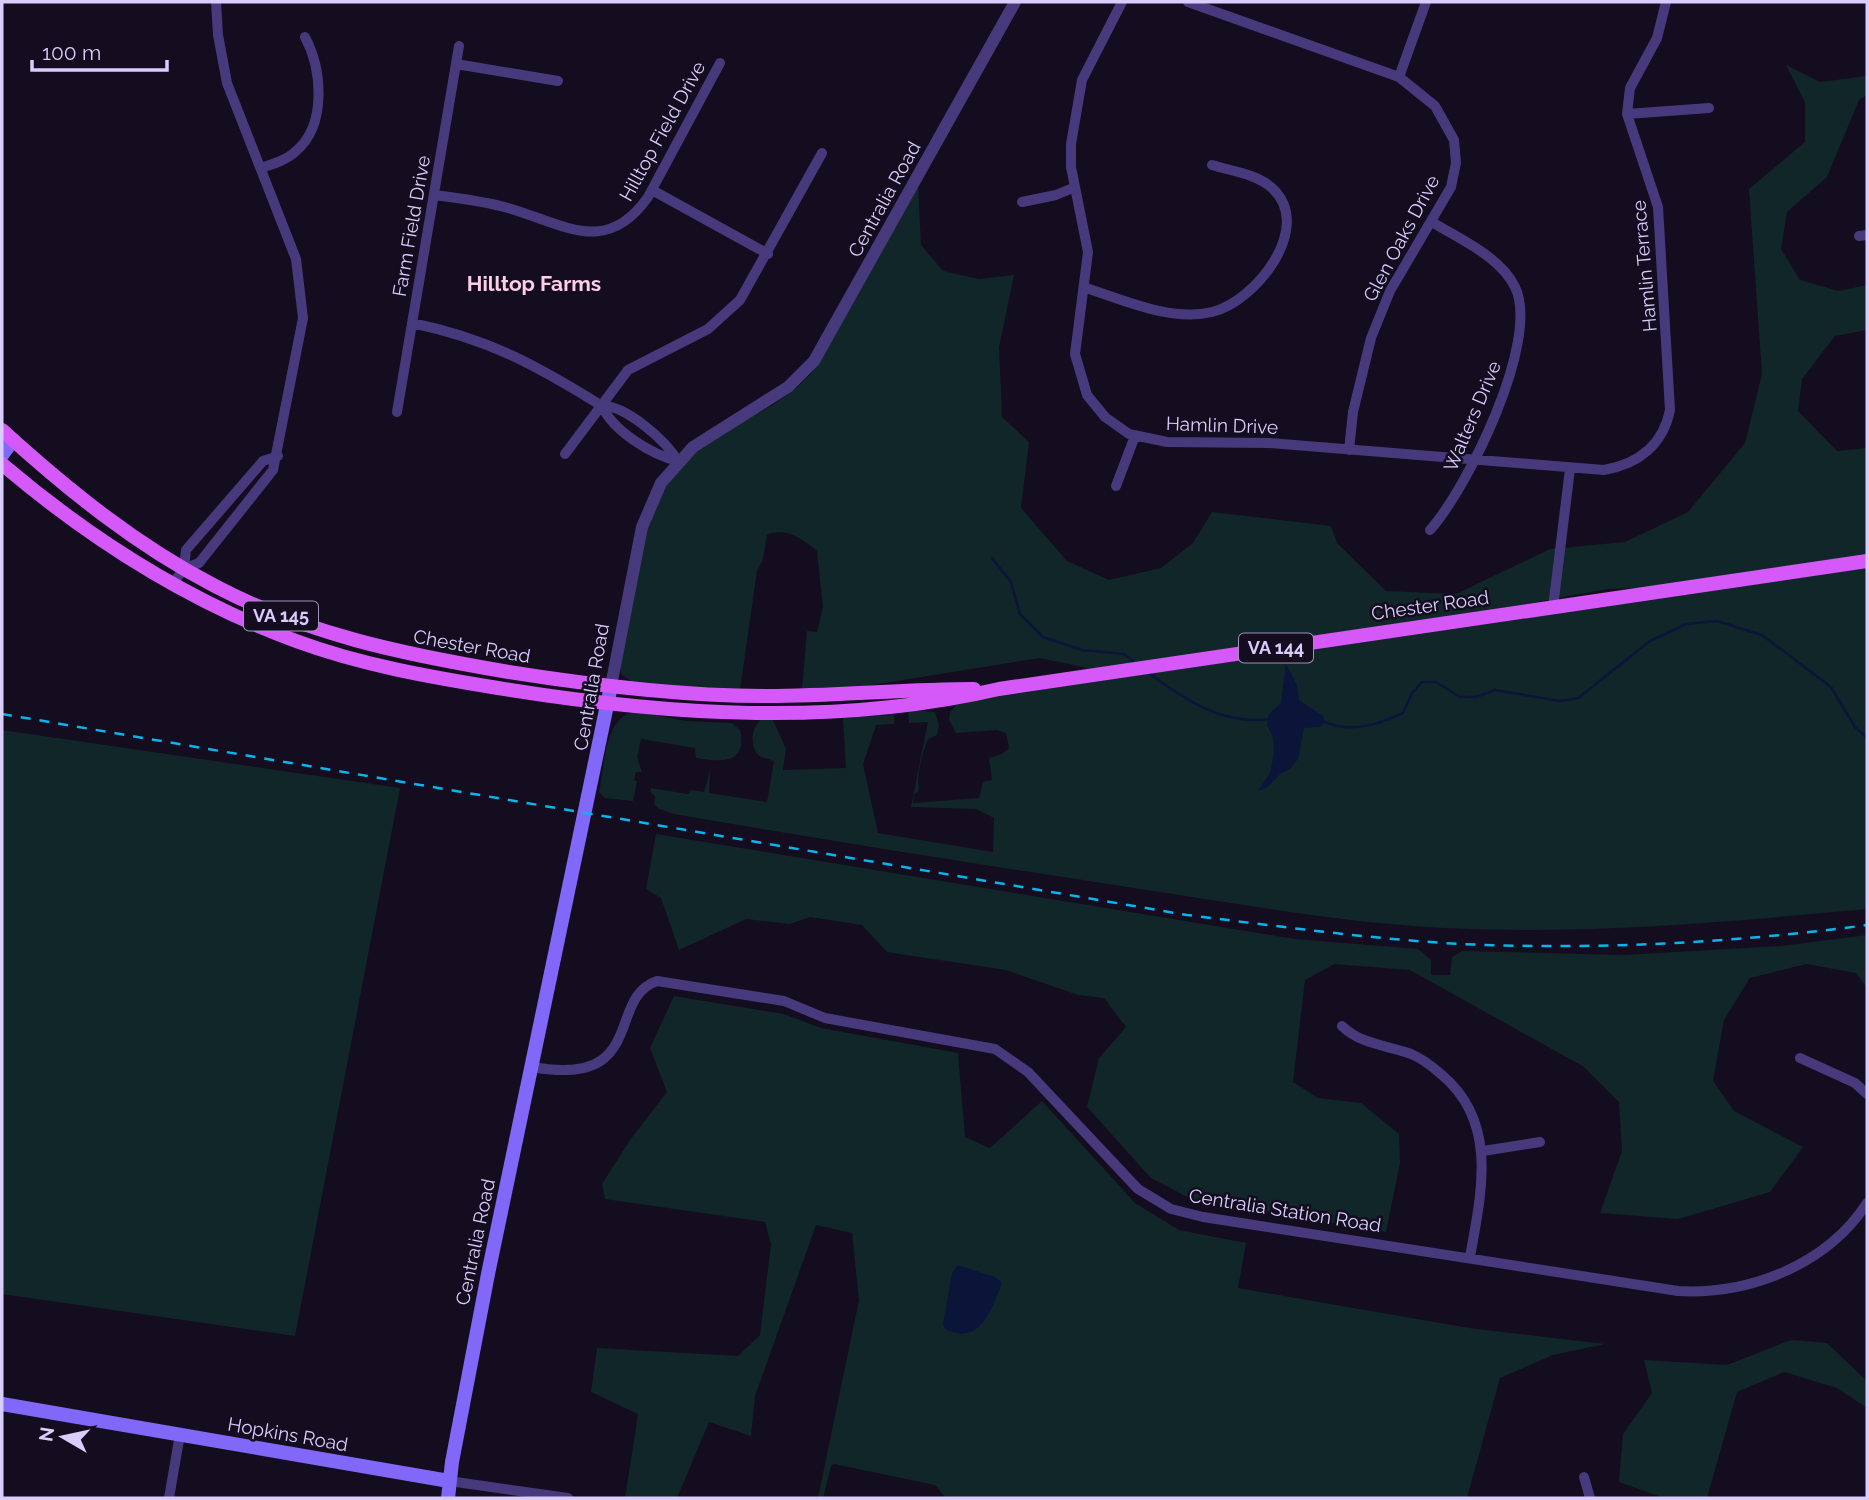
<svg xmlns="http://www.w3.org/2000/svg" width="1869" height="1500" font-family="Raleway,sans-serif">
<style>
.green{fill:#112629}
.water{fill:#0b153a}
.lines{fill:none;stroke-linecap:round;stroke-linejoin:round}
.stream{stroke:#0b153a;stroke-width:2.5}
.minor{stroke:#463a7c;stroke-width:10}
.tertiary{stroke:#463a7c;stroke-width:12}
.secondary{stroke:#8168f9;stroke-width:14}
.primary{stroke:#d459f8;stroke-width:14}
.rail{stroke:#09b5ed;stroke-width:2.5;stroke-dasharray:10 9;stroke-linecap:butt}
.labels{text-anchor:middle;stroke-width:5;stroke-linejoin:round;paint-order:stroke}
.shield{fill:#130d1f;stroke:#9e93ba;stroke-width:2}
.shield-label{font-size:18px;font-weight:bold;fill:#dacdfd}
.street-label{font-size:19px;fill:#dacdfd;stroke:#130d1f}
.neighbourhood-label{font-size:21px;font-weight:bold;fill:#fdcfe6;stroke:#130d1f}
</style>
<rect width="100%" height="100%" fill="#130d1f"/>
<path class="green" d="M1786 65 1820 82 1867 76V95L1859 100 1827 177 1787 212 1781 249 1800 280 1838 291 1867 285V330L1835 336 1802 379 1798 411 1837 451 1867 448V556L1646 588 1607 589 1522 605 1092 669 1040 658 847 689H802L807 631 817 632 823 607 817 551C803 540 786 526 767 535L763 559 757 571 740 690 635 684 621 674 620 666C633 584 637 486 715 438 754 413 789 403 818 365L918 184 921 245 943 271 979 279 1014 275 999 347 1002 417 1029 442 1021 508 1067 561 1109 580 1161 568 1193 543 1212 512 1331 526 1337 543 1386 591 1456 594 1550 549 1625 542 1688 512 1745 443 1762 374 1749 189 1805 142V102Z
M1867 566V909C1727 922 1586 935 1445 928 1342 923 1241 904 1140 889 984 865 829 841 674 814L659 809 654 804 655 796 650 792 651 788 688 794 691 790 704 792 710 771 709 793 767 802 774 761 759 756C750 746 750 729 761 720H773L786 749 783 770 846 768 843 718 894 715V724L876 725 863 764 878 833 993 852 994 818 976 809 911 807 928 722 909 723 908 710 935 712 939 725 937 735 928 739C922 755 916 774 919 791L914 794 913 803 979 798 983 782 992 780 989 758 1002 754 1009 748 1006 733 997 730 956 733 949 720 950 712 959 702Z
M639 712 686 721 732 723 740 730C748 765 719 762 696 758L695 748 641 739 637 757 642 772H636L634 780 637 781 633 801 605 798 599 792C605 766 604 711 639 712Z
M2 730 400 788 295 1336 2 1294Z
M656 834 1295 939 1418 949 1431 960V975H1450L1452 957 1462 951 1624 955 1781 946 1867 935V988L1856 973 1806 964 1750 978 1724 1020 1713 1081 1734 1111 1803 1147 1770 1192 1678 1219 1600 1213 1622 1151 1619 1102 1584 1067 1410 970 1334 964 1305 980 1293 1082 1318 1098 1361 1103 1399 1134 1400 1163 1386 1232 1191 1199 1151 1178 1087 1107 1099 1058 1126 1027 1104 998 1078 995 1006 970 887 952 862 925 810 917 790 924 746 919 679 950 661 898 646 889Z
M674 996 784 1014 821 1028 958 1053 965 1137 990 1148 1042 1101 1135 1203 1179 1230 1246 1243 1238 1288 1469 1328 1605 1344 1553 1355 1500 1378 1467 1498H946L935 1485 834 1464 831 1466 823 1498H818L859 1300 852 1233 816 1225 755 1396 751 1436 709 1422 677 1498H625L638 1414 591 1392 597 1348 738 1356 760 1335 771 1244 765 1222 605 1199 602 1184 630 1140 667 1092 650 1048Z
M1791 1340 1827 1343 1867 1381V1408L1837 1388 1784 1372 1737 1392 1707 1498H1664L1619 1482 1623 1434 1652 1393 1644 1360 1727 1365Z"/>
<path class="water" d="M1286 664 1297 685 1299 700 1323 716 1325 722 1320 727 1304 728 1298 759 1289 770C1275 773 1273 788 1258 791L1270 773 1274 754 1273 738 1267 724 1269 714 1281 703Z
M958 1265 995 1277 1002 1283C992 1309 980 1347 945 1329L943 1324 952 1273Z"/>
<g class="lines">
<path class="stream" d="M992 558 1011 582 1020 614 1043 637 1082 650 1124 654 1133 661
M1150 674C1185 700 1223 725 1268 719
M1325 722C1352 733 1377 725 1403 713L1412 693 1422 682H1436L1460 697H1476L1495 690 1560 701 1578 698 1650 641 1686 624 1717 621 1762 635 1831 687 1855 727 1867 738"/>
<path class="minor" d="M1122 2 1082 80 1071 144V167L1088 252 1075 354 1087 395 1105 417 1129 434 1167 442 1269 443 1604 470C1638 464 1663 445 1670 410L1658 207 1627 114 1630 88 1657 38 1666 2
M1188 2 1399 77 1435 106 1454 140 1456 163 1451 187 1390 291 1371 338 1353 412 1349 450
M456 64 558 81
M1399 77 1426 2
M1627 114 1709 108
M261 168C273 164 287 160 296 151 327 125 322 69 305 37
M652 190 768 254
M434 195C458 198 484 201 508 208 564 224 606 257 648 197L720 63
M1022 202 1056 195 1075 187
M1859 236 1867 235
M1086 288C1124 300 1171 322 1212 312 1255 302 1315 227 1272 188 1257 174 1231 171 1212 165
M412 323C489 339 536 365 602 406 626 405 666 441 678 461
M602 406C613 431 652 455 678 461
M397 412 459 46
M565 454 628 370 708 329 740 300 822 153
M1116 486 1135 436
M1430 530C1467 489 1541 340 1515 287 1500 256 1459 239 1432 222
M184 569 186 550 263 461 278 456
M172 584 184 569 199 563 273 470 303 318 296 259 227 83 218 35 216 2
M1553 607 1570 469
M1342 1026C1362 1045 1387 1045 1411 1054 1423 1059 1433 1067 1442 1075 1499 1123 1481 1194 1470 1257
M1800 1058 1855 1083 1867 1094
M532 1067C648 1088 606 998 657 981L784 1001 825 1018 995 1049 1028 1072 1138 1189 1171 1209 1203 1217 1678 1291C1749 1295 1827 1265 1867 1203
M1483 1151 1540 1142
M1584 1477 1590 1498
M449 1481 568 1498
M169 1498 180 1434"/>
<path class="tertiary" d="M611 686 642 527 661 483 693 447 788 387 814 361 1015 2"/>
<path class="secondary" d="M2 455 13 440
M2 1404 449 1481
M448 1498 452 1462 488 1274 611 686"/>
<path class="primary" d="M2 430C68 490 136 545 215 586 306 634 403 654 503 671 590 685 678 696 767 696 836 696 905 689 974 689
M2 464C90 539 188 601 296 641 361 665 430 677 498 688 664 715 834 727 999 689L1867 561"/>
<path class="rail" d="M2 714 1187 915C1278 926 1369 939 1461 944 1596 950 1733 943 1867 925"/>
</g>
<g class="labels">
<g class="shield">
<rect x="244" y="601.5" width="74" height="29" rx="5"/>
<rect x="1239" y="633.5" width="74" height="29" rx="5"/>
</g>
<g class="shield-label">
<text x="281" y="622">VA 145</text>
<text x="1276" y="654">VA 144</text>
</g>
<g class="street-label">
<text transform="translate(662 131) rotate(-61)" y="7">Hilltop Field Drive</text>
<text transform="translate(884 199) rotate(-61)" y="7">Centralia Road</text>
<text transform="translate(411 226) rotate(-80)" y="7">Farm Field Drive</text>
<text transform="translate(1401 238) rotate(-62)" y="7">Glen Oaks Drive</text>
<text transform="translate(1644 266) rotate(-95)" y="7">Hamlin Terrace</text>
<text transform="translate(1472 416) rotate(-67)" y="7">Walters Drive</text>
<text transform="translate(1222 425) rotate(2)" y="7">Hamlin Drive</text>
<text transform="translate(1430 605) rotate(-8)" y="7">Chester Road</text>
<text transform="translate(472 646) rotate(10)" y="7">Chester Road</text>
<text transform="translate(591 687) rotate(-80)" y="7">Centralia Road</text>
<text transform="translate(1285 1210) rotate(9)" y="7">Centralia Station Road</text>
<text transform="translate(475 1242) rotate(-78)" y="7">Centralia Road</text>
<text transform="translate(288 1434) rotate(10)" y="7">Hopkins Road</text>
</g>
<g class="neighbourhood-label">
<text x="534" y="291">Hilltop Farms</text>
</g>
</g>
<rect width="1869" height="1500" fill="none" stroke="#dacdfd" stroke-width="7"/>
<g transform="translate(63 1437) rotate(279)" stroke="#130d1f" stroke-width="5" paint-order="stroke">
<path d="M0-5L12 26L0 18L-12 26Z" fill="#dacdfd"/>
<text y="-10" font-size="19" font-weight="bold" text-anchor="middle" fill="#dacdfd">N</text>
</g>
<path d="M32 60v10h135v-10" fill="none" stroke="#dacdfd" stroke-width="3.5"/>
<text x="42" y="60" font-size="21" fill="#dacdfd" stroke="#130d1f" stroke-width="5" paint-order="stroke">100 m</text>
</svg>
